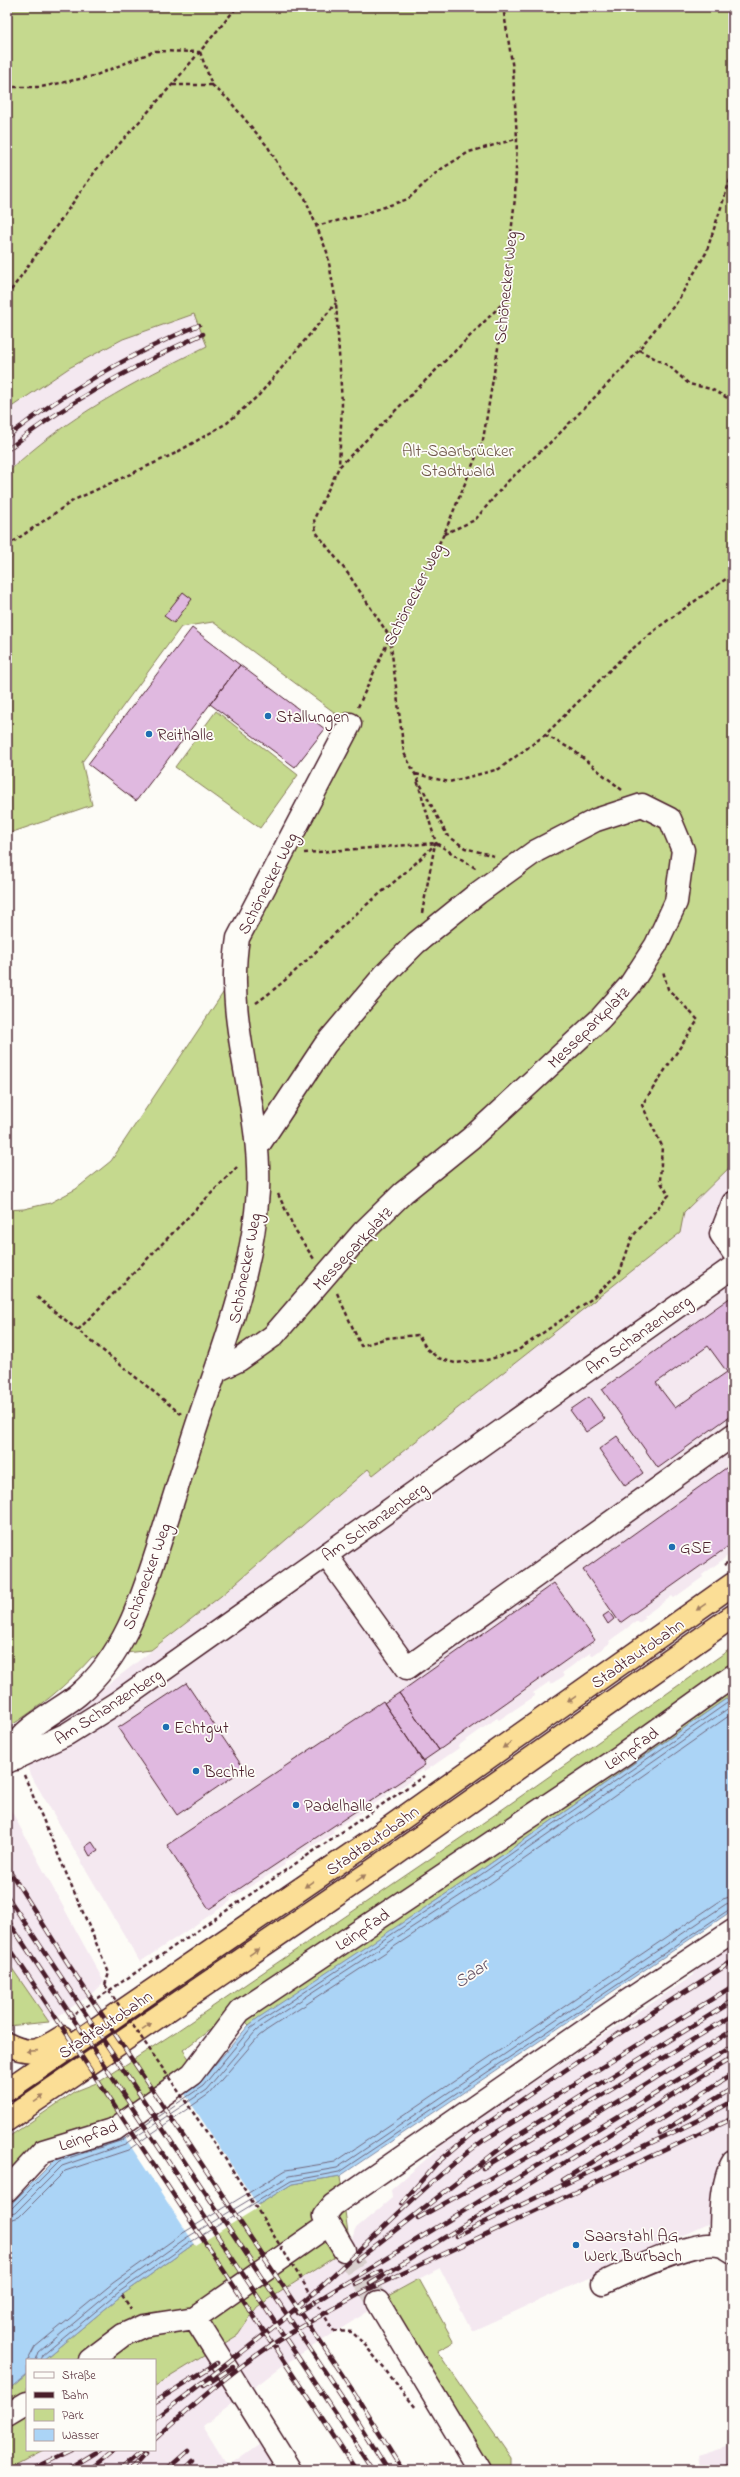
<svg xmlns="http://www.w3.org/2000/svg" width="740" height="2477" font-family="'Indie Flower',sans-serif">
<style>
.built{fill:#f4e8f0}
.green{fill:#c5d98e;stroke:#887c5c}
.water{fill:#abd4f6;stroke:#848ca5}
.pier{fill:#fdfcf7}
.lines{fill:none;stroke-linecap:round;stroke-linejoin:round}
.shore{stroke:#71677c;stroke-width:1}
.building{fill:#e0b9e0;stroke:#4a1f2b;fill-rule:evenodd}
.minor-tunnel{stroke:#d9d0ce;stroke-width:22;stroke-dasharray:22 11;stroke-linecap:butt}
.minor-casing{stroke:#4a1f2b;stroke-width:25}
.highway-casing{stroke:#4a1f2b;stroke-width:25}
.path{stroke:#4a1f2b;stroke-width:2.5;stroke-dasharray:4 3;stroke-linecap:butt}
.minor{stroke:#fdfcf7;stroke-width:22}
.highway{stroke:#fbde96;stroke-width:22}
.rail-casing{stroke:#4a1f2b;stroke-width:4.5}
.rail{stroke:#fdfcf7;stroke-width:3;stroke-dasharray:9;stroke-linecap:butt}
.path-bridge{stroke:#4a1f2b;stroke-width:2.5;stroke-dasharray:4 3;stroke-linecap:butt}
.oneway{fill:#a27e60}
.poi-dot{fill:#1f6fb2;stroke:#fdfcf7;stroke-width:1.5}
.labels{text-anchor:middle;stroke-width:3.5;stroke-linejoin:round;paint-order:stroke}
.street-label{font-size:17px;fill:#4a1f2b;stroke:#fdfcf7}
.park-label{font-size:17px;fill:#6f5749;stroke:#fdfcf7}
.poi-label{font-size:17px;fill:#4a1f2b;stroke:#fdfcf7;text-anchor:start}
.water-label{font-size:18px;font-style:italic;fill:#675568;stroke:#fdfcf7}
</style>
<rect width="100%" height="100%" fill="#fdfcf7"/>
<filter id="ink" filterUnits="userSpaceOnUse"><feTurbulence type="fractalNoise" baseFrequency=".025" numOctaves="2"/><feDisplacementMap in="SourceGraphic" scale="8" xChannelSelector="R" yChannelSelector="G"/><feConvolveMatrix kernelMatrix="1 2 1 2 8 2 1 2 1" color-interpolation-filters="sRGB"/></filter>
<g filter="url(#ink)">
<path class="built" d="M195 314 207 346 109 397 61 428 25 456 7 473V410L69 368 123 339Z
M733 1164V1552L702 1575 703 1577 674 1598 672 1596 644 1616 646 1618 639 1623 637 1621 609 1641 610 1643 592 1656 590 1653 562 1673 564 1676 551 1684 549 1682 533 1693 535 1696 499 1720 497 1718 458 1746 459 1748 424 1772 423 1770 411 1777 413 1779 398 1789 397 1787 386 1794 387 1796 333 1830 334 1833 284 1863 285 1865 230 1899 231 1901 140 1962 33 1779 20 1750 85 1703 221 1596 368 1469 373 1475 680 1233 684 1212Z
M7 1803 104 1982 90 1995 49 2022 7 1961Z
M733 1942V2236L712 2222 472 2331 440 2268 399 2289 369 2311 285 2364 203 2426 228 2467 278 2431 303 2470H8L45 2450H155V2386L238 2335 257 2307 350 2247 355 2229 392 2198 391 2190 455 2134 694 1975 695 1967Z
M733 2445V2470H701L698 2456Z"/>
<path class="green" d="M7 7H733V1164L684 1212 680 1233 373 1475 368 1469 221 1596 151 1650 92 1657C66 1686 39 1708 7 1728V1210L24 1209 50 1203 76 1189 111 1161 229 984 350 724 213 622 181 627 82 762 92 805 7 834V473C64 418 136 381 207 346L194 314 123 339 69 368 7 410Z
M216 711 298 775 260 828 175 767Z
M733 1647V1694L467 1880 249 2025 235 2011 183 2050 192 2063 108 2124 7 2177V2138L76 2091 99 2082 174 2033 490 1818Z
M7 1961 49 2022 7 2026Z
M340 2176 350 2247 257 2307 238 2335 155 2386V2360H43L122 2295 191 2246 292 2184Z
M419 2279 454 2342 437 2351 511 2458V2470H487L386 2297Z
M27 2374V2450H45L7 2470V2391Z"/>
<path class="water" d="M733 1694V1910L340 2176 292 2184 191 2246 122 2295 43 2360H27V2374L7 2391V2208L57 2158 121 2136 200 2082 249 2025 258 2018 467 1880Z"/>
<path class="pier" d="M183 2091 259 2207 196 2246 122 2133Z"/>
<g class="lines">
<path class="shore" d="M7 2210 11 2209 59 2161 123 2140 203 2086 251 2028 261 2021 469 1883 733 1699
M7 2215 15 2213 62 2166 125 2144 206 2090 255 2032 263 2025 472 1888 733 1705
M7 2221 19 2217 65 2171 128 2150 209 2094 259 2036 267 2030 476 1893 733 1713
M28 2360 35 2347 113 2283 183 2233 286 2170 335 2162 723 1899 733 1896
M36 2360 39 2352 116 2288 186 2238 289 2176 337 2168 726 1904 733 1902
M41 2360 43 2355 119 2292 189 2243 291 2181 339 2172 733 1907"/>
</g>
<path class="building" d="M183 592 192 599 174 623 164 616Z
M192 628 240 665 136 801 88 764Z
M240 665 325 729 295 767 210 704Z
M731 1297 733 1414 658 1468 602 1389ZM708 1346 727 1372 675 1408 656 1383Z
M589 1397 605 1419 586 1432 570 1410Z
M617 1436 643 1473 625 1486 599 1449Z
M733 1463V1543L620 1623 583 1570Z
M554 1583 595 1640 439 1750 399 1693Z
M609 1612 614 1619 608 1624 603 1616Z
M186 1683 244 1769 177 1815 118 1728Z
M399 1693 439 1750 423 1761 384 1703Z
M383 1701 425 1765 209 1909 167 1845Z
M92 1842 98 1851 90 1856 85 1847Z
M733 2464V2470H722L721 2467Z"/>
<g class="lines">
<path class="minor-tunnel" d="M344 2250 378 2302"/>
<g class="minor-casing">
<path id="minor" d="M733 1203 721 1234 733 1252
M216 1371 239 1360 273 1336 363 1232 403 1193 471 1138 600 1019 630 985 656 945 676 902 683 850 670 819 642 805 596 820 536 851 478 893 416 943 385 974 325 1045 258 1146
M326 1555 407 1668 733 1435
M16 1759C16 1755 15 1749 16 1745 21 1729 64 1707 78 1695 123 1657 141 1601 158 1548 173 1501 187 1454 203 1407 228 1336 253 1267 258 1191 262 1106 224 1024 238 938L350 724
M7 1762 67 1734 118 1702 733 1267
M7 2190 43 2151 115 2129 192 2074 240 2011 621 1756 733 1676
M722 2245C720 2223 721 2181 733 2162
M344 2250 324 2216 333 2205 629 2000 733 1931
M603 2283C628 2272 697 2237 722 2246 726 2247 730 2250 733 2252
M378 2302 479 2470
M195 2318 290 2470
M90 2360 123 2335 143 2326 195 2318 328 2225
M7 2415 27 2403"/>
</g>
<g class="highway-casing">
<path id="highway" d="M7 2044C31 2056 40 2051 62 2037
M7 2090 369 1842 733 1584
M7 2120 382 1864 733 1616"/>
</g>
<path class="path" d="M200 52 212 85 228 99 268 147 282 171 305 198 327 252 336 302 342 404 339 466
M173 85H212
M7 87H41L94 76 155 51 200 52
M315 226 358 216 408 199 438 171 469 152 516 139
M7 296 96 170 172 85 237 7
M639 350 669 366 689 384 711 389 733 401
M444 534 475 520 506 483 555 438 628 363 677 302 706 253 733 171
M7 546 74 500 174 454 227 423 259 395 336 303
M358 707 390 637 444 534 483 440 499 342 515 198 517 139 513 69 503 7
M545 735 573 750 622 790
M416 774 449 782 499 769 545 735 625 655 660 626 733 574
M304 853 436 843 477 869
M494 856 465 848 447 835 404 753 390 637 349 575 316 532 314 519 339 467 503 303
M422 913 435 844
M256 1003C293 977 322 944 356 914 383 890 411 870 436 843L417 780
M278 1194 296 1232 314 1259
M337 1293 361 1346 387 1338 418 1335 427 1349 438 1358 455 1363 487 1360 517 1351 590 1300 620 1272 632 1237 669 1195 660 1181 662 1146 642 1105 698 1020 668 989 663 971
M37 1297 181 1414
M78 1330 237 1167
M724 1565 733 1559
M24 1775 109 1973 105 1985
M69 2018 424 1776
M122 2295 131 2309
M334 2331 352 2332 365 2345 416 2408"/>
<use href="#minor" class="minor"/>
<use href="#highway" class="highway"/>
<g class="rail-casing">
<path id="rail" d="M7 437C66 391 130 354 199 325
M7 450C67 402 133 366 203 334
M7 1867 67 1962 353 2391 402 2470
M7 1896 344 2400 388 2470
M7 1919 373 2470
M7 1944 356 2470
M660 2133 733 2088
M483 2168 733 2015
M563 2180 733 2074
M402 2203 436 2164 470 2135 617 2035 733 1961
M418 2218 528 2157 733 2030
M456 2236 699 2120 733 2101
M357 2260 519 2134 733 2001
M355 2284 382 2271
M370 2284 733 2057
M297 2313 733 2046
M204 2386 233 2367
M155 2402 217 2363
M155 2419C206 2380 259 2341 308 2298 367 2246 420 2187 484 2140L733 1986
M155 2439C194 2404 234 2369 279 2340 308 2322 338 2306 367 2290L733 2118
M31 2470 72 2450
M67 2470 100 2450
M89 2470 114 2450
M120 2470 143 2450
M131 2470 145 2454
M166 2470 188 2451
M184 2470 193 2461"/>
</g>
<use href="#rail" class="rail"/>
<path class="path-bridge" d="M105 1985 226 2160 334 2331"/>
</g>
<defs><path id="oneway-solid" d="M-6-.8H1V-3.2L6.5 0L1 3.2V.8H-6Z"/></defs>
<g class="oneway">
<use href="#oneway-solid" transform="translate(701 1607) rotate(145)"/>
<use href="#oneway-solid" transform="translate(572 1699) rotate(145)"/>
<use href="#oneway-solid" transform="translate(507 1745) rotate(145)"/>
<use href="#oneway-solid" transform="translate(361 1878) rotate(-35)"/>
<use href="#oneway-solid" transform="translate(309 1884) rotate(145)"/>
<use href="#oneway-solid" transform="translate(254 1952) rotate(-35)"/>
<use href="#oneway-solid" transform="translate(147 2026) rotate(-34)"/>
<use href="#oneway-solid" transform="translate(32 2051) rotate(176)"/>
<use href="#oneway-solid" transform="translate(39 2099) rotate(-34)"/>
</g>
</g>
<g class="poi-dot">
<circle cx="268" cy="716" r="4"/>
<circle cx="149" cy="734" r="4"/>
<circle cx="672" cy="1547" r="4"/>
<circle cx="166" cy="1727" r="4"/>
<circle cx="196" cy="1771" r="4"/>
<circle cx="296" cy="1805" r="4"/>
<circle cx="576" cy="2245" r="4"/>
</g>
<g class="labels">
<g class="street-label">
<text transform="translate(505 287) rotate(-84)" y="6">Schönecker Weg</text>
<text transform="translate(413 594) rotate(-63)" y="6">Schönecker Weg</text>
<text transform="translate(267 883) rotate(-63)" y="6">Schönecker Weg</text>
<text transform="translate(588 1027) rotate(-45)" y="6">Messeparkplatz</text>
<text transform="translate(352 1248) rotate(-47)" y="6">Messeparkplatz</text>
<text transform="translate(244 1268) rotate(-79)" y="6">Schönecker Weg</text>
<text transform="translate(638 1334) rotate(-35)" y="6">Am Schanzenberg</text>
<text transform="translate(374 1521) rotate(-35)" y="6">Am Schanzenberg</text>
<text transform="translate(146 1576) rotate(-70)" y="6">Schönecker Weg</text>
<text transform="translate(637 1653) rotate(-35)" y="6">Stadtautobahn</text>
<text transform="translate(108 1706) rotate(-33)" y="6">Am Schanzenberg</text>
<text transform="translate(631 1748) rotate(-35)" y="6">Leinpfad</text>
<text transform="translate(372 1840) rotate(-35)" y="6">Stadtautobahn</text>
<text transform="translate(362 1929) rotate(-34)" y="6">Leinpfad</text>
<text transform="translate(105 2024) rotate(-34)" y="6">Stadtautobahn</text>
<text transform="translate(88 2135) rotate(-20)" y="6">Leinpfad</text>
</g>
<g class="park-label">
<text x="458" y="456">Alt-Saarbrücker<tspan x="458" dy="20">Stadtwald</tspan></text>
</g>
<g class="poi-label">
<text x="276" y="722">Stallungen</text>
<text x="157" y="740">Reithalle</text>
<text x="680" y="1553">GSE</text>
<text x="174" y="1733">Echtgut</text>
<text x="204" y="1777">Bechtle</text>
<text x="304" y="1811">Padelhalle</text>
<text x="584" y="2241">Saarstahl AG<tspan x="584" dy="20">Werk Burbach</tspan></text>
</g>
<g class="water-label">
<text transform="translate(471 1973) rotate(-34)" y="6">Saar</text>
</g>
</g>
<rect width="740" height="2477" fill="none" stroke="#fdfcf7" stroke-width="24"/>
<rect x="12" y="12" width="716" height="2453" fill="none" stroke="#4a1f2b" stroke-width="1.5" filter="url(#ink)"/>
<rect x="26" y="2359" width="130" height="92" fill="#fdfcf7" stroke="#b5a4a5"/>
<rect x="34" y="2372" width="20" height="6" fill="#fdfcf7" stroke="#b5a4a5"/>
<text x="62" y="2379" font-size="12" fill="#4a1f2b">Straße</text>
<rect x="34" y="2392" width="20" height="6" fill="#4a1f2b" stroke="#b5a4a5"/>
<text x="62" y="2399" font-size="12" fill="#4a1f2b">Bahn</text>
<rect x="34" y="2409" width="20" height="12" fill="#c5d98e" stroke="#b5a4a5"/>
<text x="62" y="2419" font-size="12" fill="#4a1f2b">Park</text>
<rect x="34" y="2429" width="20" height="12" fill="#abd4f6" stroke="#b5a4a5"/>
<text x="62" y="2439" font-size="12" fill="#4a1f2b">Wasser</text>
</svg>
